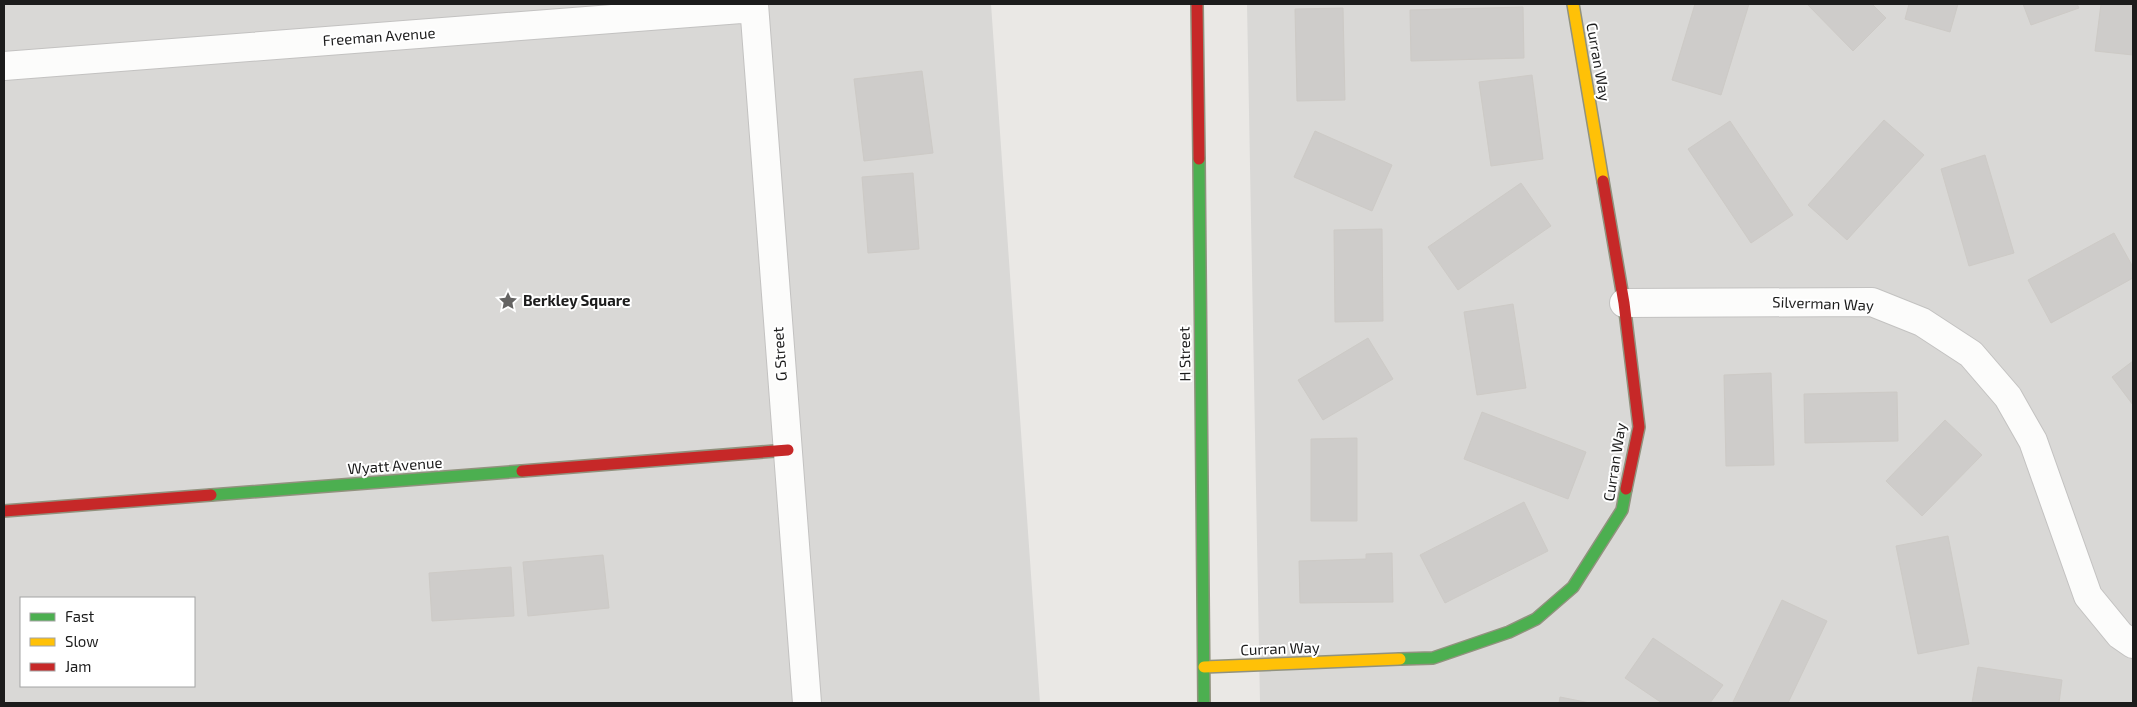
<svg xmlns="http://www.w3.org/2000/svg" width="2137" height="707" font-family="'Exo 2',sans-serif">
<style>
.residential{fill:#d9d8d6;fill-rule:evenodd}
.building{fill:#ceccca;stroke:#cdcac6}
.lines{fill:none;stroke-linecap:round;stroke-linejoin:round}
.street-casing{stroke:#c3c2c1;stroke-width:30}
.fast-casing{stroke:#91927e;stroke-width:14}
.slow-casing{stroke:#91927e;stroke-width:14}
.jam-casing{stroke:#91927e;stroke-width:14}
.street{stroke:#fcfcfb;stroke-width:28}
.fast{stroke:#4caf50;stroke-width:11}
.slow{stroke:#ffc107;stroke-width:11}
.jam{stroke:#c62828;stroke-width:11}
.labels{text-anchor:middle;stroke-width:4;stroke-linejoin:round;paint-order:stroke}
.street-label{font-size:15px;fill:#1c1c1c;stroke:#fff}
.poi-label{font-size:15px;font-weight:bold;fill:#1c1c1c;stroke:#fff;text-anchor:start}
</style>
<rect width="100%" height="100%" fill="#eae8e5"/>
<path class="residential" d="M4 4H991L1040 703H4ZM21 598H194V686H21Z
M1247 4H2133V703H1260Z"/>
<path class="building" d="M1695 4H1749L1721 95 1672 80Z
M1807 4H1872L1886 18 1853 51Z
M1909 4H1958L1950 32 1905 19Z
M2023 4H2077L2079 8 2031 25Z
M2101 4 2133 5V55L2095 51Z
M1523 7 1524 58 1411 61 1410 10Z
M1343 8 1345 100 1297 101 1295 9Z
M922 71 933 153 864 161 854 79Z
M1532 75 1543 159 1491 166 1479 82Z
M1884 120 1924 155 1847 240 1808 205Z
M1730 121 1793 215 1751 243 1688 149Z
M1315 131 1392 165 1372 211 1294 177Z
M1985 155 2014 253 1969 266 1941 169Z
M913 173 919 249 868 253 862 177Z
M1521 183 1551 226 1458 290 1428 247Z
M1382 229 1383 321 1335 322 1334 230Z
M2114 233 2133 267V278L2051 323 2028 280Z
M1513 304 1526 388 1477 395 1464 312Z
M1368 338 1393 379 1323 420 1298 380Z
M2133 361V405L2112 377Z
M1771 373 1774 465 1726 466 1724 375Z
M1897 392 1898 441 1805 443 1804 394Z
M1482 412 1586 452 1568 499 1464 459Z
M1945 420 1982 455 1922 516 1886 481Z
M1357 438V521H1311V439Z
M1524 502 1548 551 1445 603 1420 555Z
M1948 536 1969 644 1918 654 1896 546Z
M1392 553 1393 602 1300 603 1299 561 1366 559V554Z
M603 555 609 608 528 616 523 562Z
M511 567 514 616 432 621 429 573Z
M1782 600 1827 621 1788 703H1736L1733 702Z
M1653 638 1723 685 1710 703H1662L1625 678Z
M1978 667 2062 680 2059 703H1972Z
M1560 697 1590 703H1559Z"/>
<g class="lines">
<g class="street-casing">
<path id="street" d="M754 4 807 703
M4 66 754 8
M1624 303 1872 302 1922 322 1971 354 2008 397 2033 441 2088 596 2120 635 2133 644"/>
</g>
<g class="fast-casing">
<path id="fast" d="M1199 159 1204 703
M211 495 522 471
M1400 659 1433 658 1509 632 1536 619 1573 587 1622 510 1626 489"/>
</g>
<g class="slow-casing">
<path id="slow" d="M1573 4 1603 181
M1204 667 1400 659"/>
</g>
<g class="jam-casing">
<path id="jam" d="M1197 4 1199 159
M1603 181 1624 303 1639 427 1626 489
M522 471 788 450
M4 511 211 495"/>
</g>
<use href="#street" class="street"/>
<use href="#fast" class="fast"/>
<use href="#slow" class="slow"/>
<use href="#jam" class="jam"/>
</g>
<defs>
<g id="sight-bare" transform="scale(1.5)"><path d="M0-6L1.8-2.2L6-1.7L2.9 1.2L3.7 5.4L0 3.3L-3.7 5.4L-2.9 1.2L-6-1.7L-1.8-2.2Z" fill="#646362" stroke="#fff" stroke-width="2.5" paint-order="stroke"/></g>
</defs>
<g fill-rule="evenodd">
<use href="#sight-bare" x="508" y="301"/>
</g>
<g class="labels">
<g class="street-label">
<text transform="translate(379 37) rotate(-4)" y="5">Freeman Avenue</text>
<text transform="translate(1598 62) rotate(80)" y="5">Curran Way</text>
<text transform="translate(1823 304) rotate(2)" y="5">Silverman Way</text>
<text transform="translate(780 354) rotate(-94)" y="5">G Street</text>
<text transform="translate(1185 354) rotate(-91)" y="5">H Street</text>
<text transform="translate(1615 462) rotate(-81)" y="5">Curran Way</text>
<text transform="translate(395 466) rotate(-4)" y="5">Wyatt Avenue</text>
<text transform="translate(1280 649) rotate(-2)" y="5">Curran Way</text>
</g>
<g class="poi-label">
<text x="523" y="306">Berkley Square</text>
</g>
</g>
<rect width="2137" height="707" fill="none" stroke="#1c1c1c" stroke-width="10"/>
<rect x="20" y="597" width="175" height="90" fill="#ffffff" stroke="#a4a4a4"/>
<rect x="30" y="613" width="25" height="8" fill="#4caf50" stroke="#a4a4a4"/>
<text x="65" y="622" font-size="15" fill="#1c1c1c">Fast</text>
<rect x="30" y="638" width="25" height="8" fill="#ffc107" stroke="#a4a4a4"/>
<text x="65" y="647" font-size="15" fill="#1c1c1c">Slow</text>
<rect x="30" y="663" width="25" height="8" fill="#c62828" stroke="#a4a4a4"/>
<text x="65" y="672" font-size="15" fill="#1c1c1c">Jam</text>
</svg>
